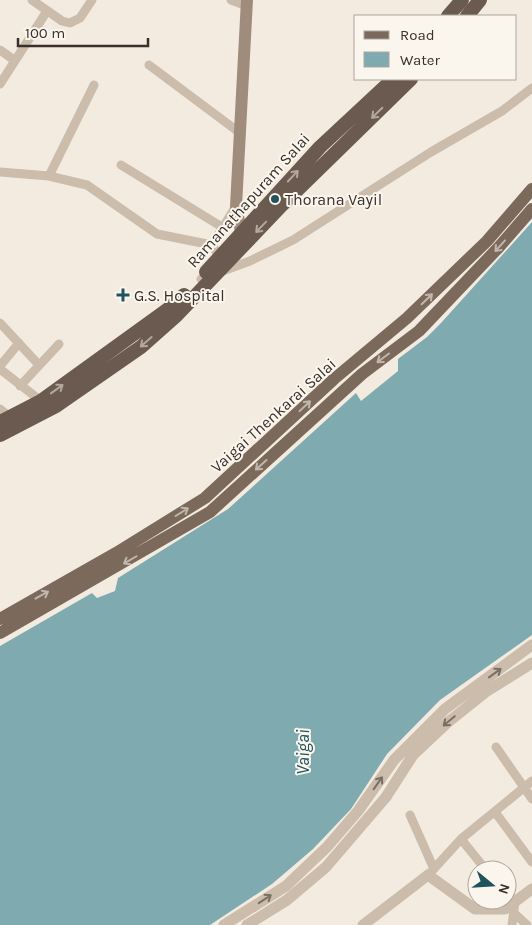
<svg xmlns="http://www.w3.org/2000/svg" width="532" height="925" font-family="Karla,sans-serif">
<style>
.water{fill:#7faab0}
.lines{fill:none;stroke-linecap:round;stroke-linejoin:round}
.minor{stroke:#cbbcac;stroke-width:9}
.tertiary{stroke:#cbbcac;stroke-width:11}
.secondary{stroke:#9f8c7d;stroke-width:12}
.primary{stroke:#7b695c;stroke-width:12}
.trunk{stroke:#6a5a4f;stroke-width:14}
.oneway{stroke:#b2a89e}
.oneway2{stroke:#c1b6ac}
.oneway3{stroke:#7b6f65}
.poi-dot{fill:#20535b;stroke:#faf5ed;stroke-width:2}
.labels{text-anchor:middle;stroke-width:4;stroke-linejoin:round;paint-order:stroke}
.poi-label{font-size:16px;fill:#39302b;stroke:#faf5ed;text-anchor:start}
.street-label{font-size:16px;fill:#39302b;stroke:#faf5ed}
.water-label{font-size:18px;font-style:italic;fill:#20535b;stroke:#faf5ed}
</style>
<rect width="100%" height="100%" fill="#f3ebe0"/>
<path class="water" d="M532 222V635L440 700 387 754 351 809 313 849 272 884 210 925H0V646L92 593 97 598 115 591 118 578 228 509 356 393 361 401 398 371V359L427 337 441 323Z"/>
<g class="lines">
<path class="minor" d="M32 0 62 21 70 23 80 18 92 0
M231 0 247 6
M0 50 14 60
M149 65 240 133
M0 84 47 11
M121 165 222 227
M0 172 49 176 87 185 157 234 212 245 219 256
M49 176 94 85
M212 245 236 206
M201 279 250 261 293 240 431 152 502 111 532 88
M0 323 39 365
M0 366 19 343
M0 369 41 401
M20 386 59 344
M0 409 10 417
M496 747 532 799
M495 812 532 862
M410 815 434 869
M486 870 461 839 532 781
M431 872 461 839
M515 914 527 925
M512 925 515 901"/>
<path class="tertiary" d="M224 925 286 886 327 847 358 811 394 760 445 709 532 645
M247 925 287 900 326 867 386 797 413 755 447 723 487 691 532 663
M363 925 428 875 475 909H505L532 889"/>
<path class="secondary" d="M243 242 236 206 247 0"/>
<path class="primary" d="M0 619 116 553 205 498 334 379 407 318 487 241 532 189
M0 633 210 512 362 374 419 331 499 247 532 209"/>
<path class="trunk" d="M448 16 462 0
M467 16 480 0
M206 272 320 147 393 79
M0 422 41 401 167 310 184 295
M0 435 56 406 141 347 177 315 282 205 411 79"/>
</g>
<defs><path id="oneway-shaft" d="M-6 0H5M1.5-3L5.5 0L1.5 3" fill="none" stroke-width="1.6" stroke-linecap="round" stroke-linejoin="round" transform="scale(1.25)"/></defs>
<g class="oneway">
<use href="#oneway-shaft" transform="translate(377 113) rotate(136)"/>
<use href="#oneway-shaft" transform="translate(293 176) rotate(-47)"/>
<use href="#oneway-shaft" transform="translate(261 227) rotate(134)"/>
<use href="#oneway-shaft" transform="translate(146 342) rotate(139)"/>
<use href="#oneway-shaft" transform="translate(57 389) rotate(-36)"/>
</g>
<g class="oneway2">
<use href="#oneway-shaft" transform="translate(500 246) rotate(132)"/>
<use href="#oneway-shaft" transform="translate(427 299) rotate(-44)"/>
<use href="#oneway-shaft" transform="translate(383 358) rotate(143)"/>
<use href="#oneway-shaft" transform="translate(305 406) rotate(-43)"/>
<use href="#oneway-shaft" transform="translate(261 465) rotate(138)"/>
<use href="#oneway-shaft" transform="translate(182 512) rotate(-32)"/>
<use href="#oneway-shaft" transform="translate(130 560) rotate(150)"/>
<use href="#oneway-shaft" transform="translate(42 595) rotate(-29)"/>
</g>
<g class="oneway3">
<use href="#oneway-shaft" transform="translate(495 673) rotate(-36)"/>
<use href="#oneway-shaft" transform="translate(449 721) rotate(140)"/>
<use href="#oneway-shaft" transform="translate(378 783) rotate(-55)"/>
<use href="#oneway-shaft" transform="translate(265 899) rotate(-33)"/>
</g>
<g class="poi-dot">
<circle cx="275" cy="199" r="5"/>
<path d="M120.5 287.5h5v5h5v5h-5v5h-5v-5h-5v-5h5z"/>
</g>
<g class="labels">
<g class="poi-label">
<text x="285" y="205">Thorana Vayil</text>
<text x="134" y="301">G.S. Hospital</text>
</g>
<g class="street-label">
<text transform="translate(248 200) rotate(-48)" y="6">Ramanathapuram Salai</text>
<text transform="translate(273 415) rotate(-42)" y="6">Vaigai Thenkarai Salai</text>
</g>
<g class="water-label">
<text transform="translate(303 752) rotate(-90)" y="6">Vaigai</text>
</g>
</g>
<rect x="354" y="15" width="162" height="65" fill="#faf5ed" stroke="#ada69f"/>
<rect x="364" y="31" width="25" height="8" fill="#7b695c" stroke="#ada69f"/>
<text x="400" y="40" font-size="15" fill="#39302b">Road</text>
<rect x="364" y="52" width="25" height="15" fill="#7faab0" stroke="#ada69f"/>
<text x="400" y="65" font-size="15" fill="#39302b">Water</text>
<g transform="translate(492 885) rotate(108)"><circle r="24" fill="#faf5ed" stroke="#ada69f"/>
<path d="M0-4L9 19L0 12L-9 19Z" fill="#20535b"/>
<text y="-8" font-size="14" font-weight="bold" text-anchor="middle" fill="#39302b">N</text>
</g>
<path d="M18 38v8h130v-8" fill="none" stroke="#39302b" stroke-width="2.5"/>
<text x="25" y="38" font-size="15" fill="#39302b" stroke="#faf5ed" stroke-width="4" paint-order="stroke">100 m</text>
</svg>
